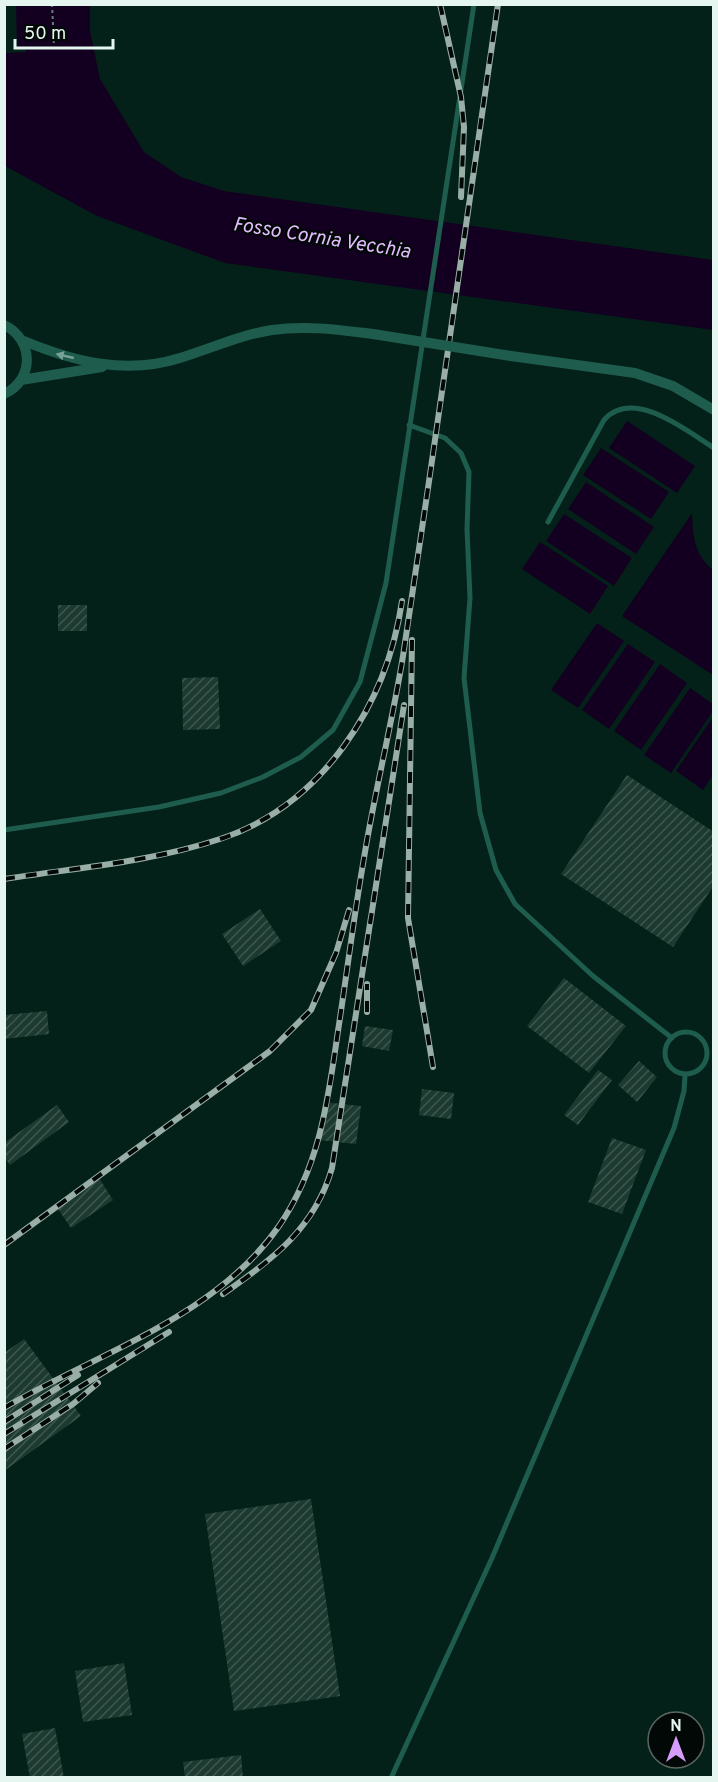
<svg xmlns="http://www.w3.org/2000/svg" width="718" height="1782" font-family="Overpass,sans-serif">
<style>
.water{fill:#130020}
.building{fill:url(#building-hatch)}
.lines{fill:none;stroke-linecap:round;stroke-linejoin:round}
.path{stroke:#667e77;stroke-width:2;stroke-dasharray:3 3;stroke-linecap:butt}
.lane{stroke:#1e5d4d;stroke-width:5}
.street{stroke:#1e5d4d;stroke-width:10}
.rail-casing{stroke:#99aea7;stroke-width:6}
.rail{stroke:#010806;stroke-width:4;stroke-dasharray:11;stroke-linecap:butt}
.street-bridge{stroke:#1e5d4d;stroke-width:10}
.oneway{fill:#78a196}
.labels{text-anchor:middle;stroke-width:4.5;stroke-linejoin:round;paint-order:stroke}
.water-label{font-size:20px;font-style:italic;fill:#e3bcff;stroke:#010806}
</style>
<defs>
<pattern id="building-hatch" width="6" height="6" patternUnits="userSpaceOnUse" patternTransform="scale(1.5)"><rect width="6" height="6" fill="#1d3a31"/><path d="M-1 1l2-2M0 6l6-6M5 7l2-2" fill="none" stroke="#3e574f"/></pattern>
</defs>
<rect width="100%" height="100%" fill="#042119"/>
<path class="water" d="M16 5H90V31L100 79 144 152 181 177 224 191 713 260V330L225 263 97 216 5 166 4 53 26 52V49L17 48Z
M627 421 695 466 677 493 609 448Z
M601 448 669 492 651 519 583 475Z
M586 482 654 527 636 554 568 509Z
M692 513C693 537 694 554 713 570V675L622 616Z
M564 514 632 558 614 586 546 541Z
M540 542 608 586 590 614 522 569Z
M597 623 624 641 578 708 551 690Z
M628 644 655 662 609 729 582 710Z
M660 664 687 683 641 750 614 731Z
M690 688 713 704V711L671 773 644 755Z
M713 717V775L703 790 676 771Z"/>
<path class="building" d="M58 605H87V631H58Z
M218 677 220 729 183 730 182 678Z
M627 775 714 832V885L673 947 561 874Z
M260 909 281 941 243 966 222 934Z
M564 978 626 1026 589 1073 527 1026Z
M47 1011 49 1034 4 1039V1015Z
M365 1026 393 1030 389 1051 362 1046Z
M639 1061 657 1077 637 1102 618 1085Z
M598 1070 612 1080 578 1125 564 1115Z
M422 1089 454 1093 451 1119 419 1115Z
M324 1102 361 1106 356 1144 319 1140Z
M57 1105 69 1122 10 1165 4 1157V1143Z
M612 1138 646 1150 622 1214 588 1202Z
M99 1178 113 1200 71 1228 56 1206Z
M24 1339 81 1416 4 1471V1353Z
M311 1499 340 1696 234 1711 205 1514Z
M124 1663 132 1715 83 1722 75 1671Z
M55 1728 64 1778H30L22 1734Z
M241 1755 243 1778H185L183 1762Z"/>
<g class="lines">
<path class="path" d="M52 4 54 46"/>
<path class="lane" d="M409 425 445 438 461 453 469 472 467 529 470 598 464 678 480 813 496 870 515 904 593 976 672 1038
M548 522 604 420C633 387 687 431 714 448
M4 830 159 807 221 793 263 777 301 757 333 730 360 682 386 583 474 4
M665 1053a21 21 0 1 1 42 0a21 21 0 1 1-42 0Z
M391 1778 492 1558 674 1128 684 1091 685 1075"/>
<path class="street" d="M4 325C34 339 35 380 4 394
M24 341C75 362 126 375 180 358 212 348 240 335 272 330 306 325 340 330 373 334
M511 356 635 373 673 386 714 410
M21 380 102 367"/>
<g class="rail-casing">
<path id="rail" d="M440 4 461 97 464 127 461 197
M412 640 408 918 433 1067
M4 879C76 868 151 862 220 839 323 805 387 704 402 601
M370 924 404 705
M367 1012V984
M4 1245 270 1051 311 1010 336 953 349 910
M223 1294C272 1260 315 1228 332 1168L371 917
M4 1408C96 1354 216 1317 279 1226 320 1166 328 1100 338 1031 347 973 354 915 364 858 375 790 392 724 403 656 436 439 466 222 498 4
M4 1422 78 1375
M4 1434 169 1332
M4 1449 73 1404 98 1383"/>
</g>
<use href="#rail" class="rail"/>
<path class="street-bridge" d="M373 334 511 356"/>
</g>
<defs><path id="oneway-solid" d="M-6-.8H1V-3.2L6.5 0L1 3.2V.8H-6Z" transform="scale(1.5)"/></defs>
<use class="oneway" href="#oneway-solid" transform="translate(65 356) rotate(-167)"/>
<g class="labels">
<g class="water-label">
<text transform="translate(322 237) rotate(9)" y="7">Fosso Cornia Vecchia</text>
</g>
</g>
<rect width="718" height="1782" fill="none" stroke="#e5f5ef" stroke-width="12"/>
<g transform="translate(676 1740)"><circle r="28" fill="#010806" stroke="#5c6763" stroke-width="1.5"/>
<path d="M0-4.5L10 22L0 15L-10 22Z" fill="#d59cfb"/>
<text y="-9" font-size="16" font-weight="bold" text-anchor="middle" fill="#e5f5ef">N</text>
</g>
<path d="M15 39v9h98v-9" fill="none" stroke="#e5f5ef" stroke-width="3"/>
<text x="24" y="39" font-size="18" fill="#e5f5ef" stroke="#010806" stroke-width="4.5" paint-order="stroke">50 m</text>
</svg>
